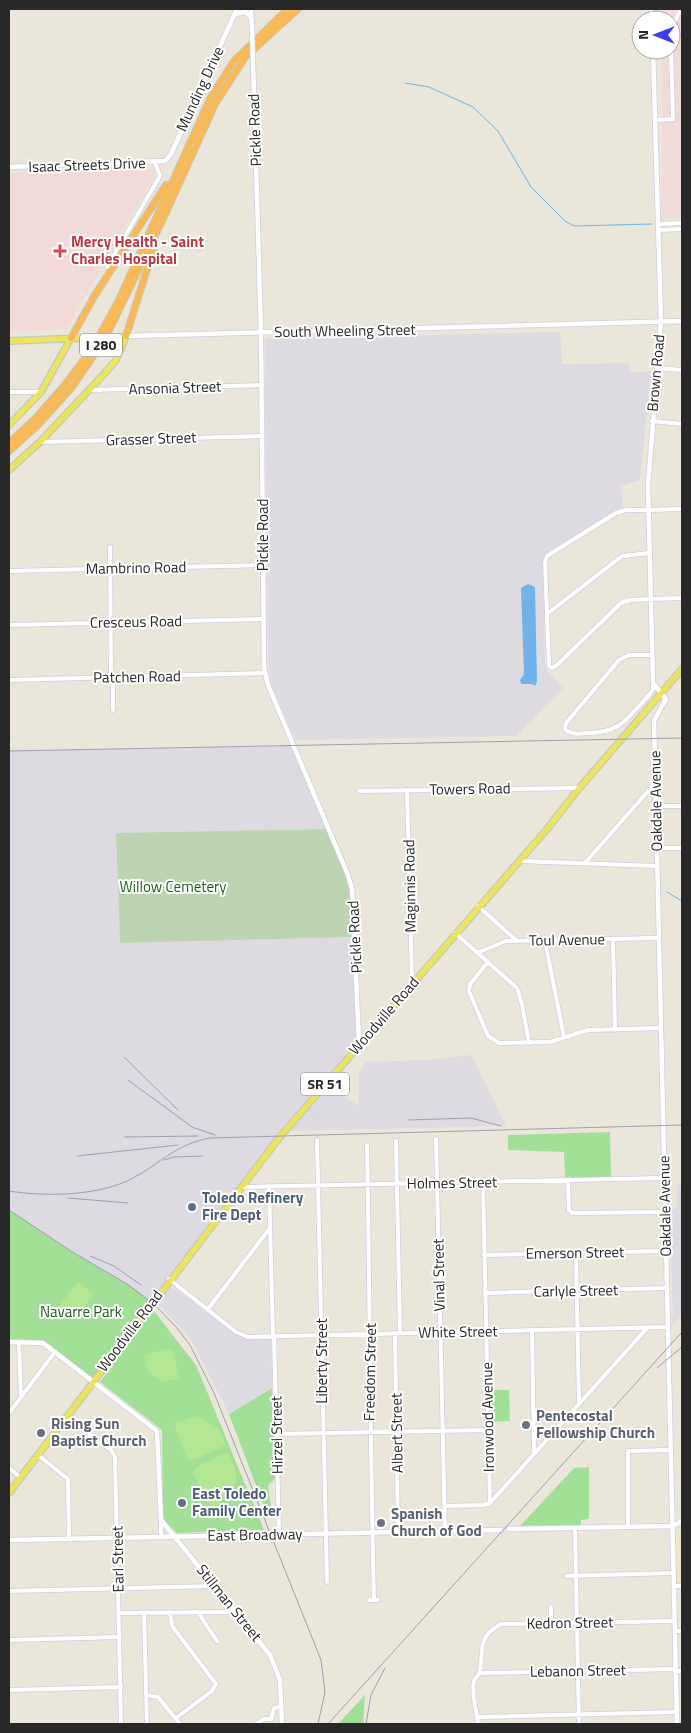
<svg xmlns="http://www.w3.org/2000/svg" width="691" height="1733" font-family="'Titillium Web',sans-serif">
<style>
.industrial{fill:#dedae2}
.education{fill:#ece7c9}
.medical{fill:#f1dad7}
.green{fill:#a3e097}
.cemetery{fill:#bcd4b1}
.pitch{fill:#b4e793}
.water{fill:#6fb3ea}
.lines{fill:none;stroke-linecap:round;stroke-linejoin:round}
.stream{stroke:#6fb3ea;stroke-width:1}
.minor-casing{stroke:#cfcfe1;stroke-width:5.5}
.tertiary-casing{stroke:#cfcfe1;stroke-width:6}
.primary-casing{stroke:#c7c7c7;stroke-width:8}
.motorway-casing{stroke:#c7c7c7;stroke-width:8}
.minor{stroke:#fff;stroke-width:4}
.tertiary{stroke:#fff;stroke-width:4.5}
.primary{stroke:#ece45d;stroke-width:5.5}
.motorway{stroke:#f9ba56;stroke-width:6}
.rail{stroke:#9e9db2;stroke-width:1}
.tertiary-bridge-casing{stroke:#cfcfe1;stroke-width:6;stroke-linecap:butt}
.primary-bridge-casing{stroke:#c7c7c7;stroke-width:8;stroke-linecap:butt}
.tertiary-bridge{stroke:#fff;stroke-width:4.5}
.primary-bridge{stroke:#ece45d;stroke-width:5.5}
.health-dot{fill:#e0444e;stroke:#fff;stroke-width:2}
.service-dot{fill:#5c6f8a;stroke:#fff;stroke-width:2}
.worship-dot{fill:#6b7280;stroke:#fff;stroke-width:2}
.labels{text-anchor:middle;stroke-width:4;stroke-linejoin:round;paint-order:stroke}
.shield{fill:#fff;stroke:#686868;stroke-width:1}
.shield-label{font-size:14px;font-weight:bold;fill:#282828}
.street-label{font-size:15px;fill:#282828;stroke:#fff}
.health-label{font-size:15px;font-weight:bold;fill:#be3a42;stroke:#fff;text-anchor:start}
.park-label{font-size:15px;fill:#1d621b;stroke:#fff}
.service-label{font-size:15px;font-weight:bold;fill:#4e5e75;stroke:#fff;text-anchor:start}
.worship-label{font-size:15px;font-weight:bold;fill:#5b616d;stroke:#fff;text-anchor:start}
</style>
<rect width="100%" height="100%" fill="#eae6da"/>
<path class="industrial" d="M560 332 562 364 629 363 631 373 651 371 640 480 621 486 623 507 543 557 545 669 563 688 516 736 295 740 271 683 268 658 265 339Z
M293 746 328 829 116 833 120 943 355 937 359 1043 281 1135 152 1302 132 1287 74 1253 9 1210V751Z
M471 1055 506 1126 289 1131 330 1087 359 1106V1074L366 1062 430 1060Z
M677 1185H682V1315L673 1325 670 1209 677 1208Z
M173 1287 236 1334 246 1338H271L272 1388 229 1414 191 1339 158 1304 169 1289Z"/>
<path class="education" d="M682 1523V1583H676L675 1527Z"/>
<path class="medical" d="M662 9H682V218H662V50H671V20H662Z
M157 170 67 329 9 332V173Z"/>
<path class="green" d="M610 1132 611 1177 565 1178 564 1152 508 1150V1135Z
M9 1210 74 1253 132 1287 152 1302 93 1381 43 1343 9 1342Z
M153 1310 196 1365 264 1530 177 1533 163 1519 162 1430 100 1382Z
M272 1388 275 1479 268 1485 271 1507 265 1509 229 1414Z
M489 1390H509L510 1421 490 1422Z
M589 1467V1519L581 1520V1525L520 1526 574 1468Z
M365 1695 363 1724H338Z"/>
<path class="cemetery" d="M328 829 352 889 355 937 120 943 116 833Z"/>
<path class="pitch" d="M78 1282 94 1295 73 1319 58 1307Z
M169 1349 173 1351 179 1378 163 1382 148 1373 144 1355Z
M198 1416 219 1429 226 1445 191 1461 187 1459 174 1423Z
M228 1452C242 1480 239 1492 212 1507L193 1473 195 1468Z"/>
<path class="water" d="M528 584 535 587 537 682 535 686 532 684H521L520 680 524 674 521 588Z"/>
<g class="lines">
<path class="stream" d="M405 83 429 87 473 107 498 131 531 187 565 221 574 226 652 224
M9 732 10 737
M667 892 682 901"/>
<g class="minor-casing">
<path id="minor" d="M671 40 675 21 681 9
M655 120 673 119 671 49
M659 224 682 223
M659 230 682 229
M107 267 160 176 155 163
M657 368 682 370
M89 390 262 385
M9 392H41
M652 421 682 424
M40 442 262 436
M648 510H626L616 513 547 556 545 563 549 666 552 668 557 665 621 603 630 600 651 599
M648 510 682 509
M110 547 111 677
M9 571 263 565
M651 599 682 598
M547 614 622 556 650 553
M9 625 263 619
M652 655H629L619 660 566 723 565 729C571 735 579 734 587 733 623 732 626 719 650 694L653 689V683
M113 677V710
M9 680 265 673
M407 790 412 982
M359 791 580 788
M656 806H682
M657 848H682
M520 861 657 866
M585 863 656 782
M478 906 517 941
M455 933 517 988 522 1004 529 1043
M613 939 615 1030
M545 941 564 1037
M477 953 506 941 659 938
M488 962 470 984 469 991 488 1036 499 1043 550 1042 588 1030 661 1028
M436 1139 445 1531
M317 1140 327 1582
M396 1141 400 1333
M367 1145C370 1296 370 1448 374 1600
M568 1180 569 1210 572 1213 665 1212
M483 1182 490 1503
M242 1187 665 1178
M269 1187 273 1336
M576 1253 579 1403
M484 1255 666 1251
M169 1279 236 1332 248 1337 668 1327
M485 1293 667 1288
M208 1309 270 1228
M532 1330 534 1453
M395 1333 398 1532
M274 1336 279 1534
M19 1342 21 1397
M9 1413 55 1352
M67 1417 111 1450 115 1457 121 1724
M277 1434 488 1430
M38 1455 68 1479 69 1539
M9 1468 21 1478
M445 1506 484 1505 490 1503 648 1327
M161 1520V1537
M628 1527V1451L671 1450
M575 1528 579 1724
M566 1576 674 1573
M674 1586H682
M9 1591 214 1586
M369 1600H378
M551 1607V1624
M119 1613 236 1612
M144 1613 147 1724
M170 1613 172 1626 216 1684 212 1691 176 1718
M200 1613 201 1617 217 1641
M675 1631H682
M9 1640 120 1637
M676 1671H682
M480 1673 676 1669
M9 1690 121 1687
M146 1695 158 1697 180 1724
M477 1717 677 1712
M256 1724 264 1719H271L274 1708 281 1707
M478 1724C477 1711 471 1694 474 1681 476 1677 479 1675 480 1671 484 1649 476 1638 501 1624L675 1621"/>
</g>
<g class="tertiary-casing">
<path id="tertiary" d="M251 9 252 30
M651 9 652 20
M235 14 246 12 252 20
M653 50 661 322 648 486 653 683 666 699 654 721 677 1724
M253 60 261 333 264 668 268 685 348 875 352 889 359 1043
M9 167 165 161 171 154 237 9
M126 336 682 321
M9 1342 43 1343 157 1431 161 1520 270 1655 280 1680 282 1724
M509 1529 673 1526 682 1521
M9 1540 501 1530"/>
</g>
<g class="primary-casing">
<path id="primary" d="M9 341 83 338
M9 425 41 392 71 338
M9 470 40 442 105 373 116 360 126 336 122 337
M9 1493 279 1138 548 828 576 792 682 669"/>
</g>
<g class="motorway-casing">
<path id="motorway" d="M126 336 155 244
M71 338 95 295 166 185
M9 443 35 419 64 386 92 349 118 302 210 99 234 61 288 9
M9 451 37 426 72 387 105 339 163 219 215 104 246 56 298 9"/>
</g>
<use href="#minor" class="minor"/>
<use href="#tertiary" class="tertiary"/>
<use href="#primary" class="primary"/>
<use href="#motorway" class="motorway"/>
<path class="rail" d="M9 751 682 738
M124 1057 178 1110
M128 1080 192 1127 215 1135
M408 1120 471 1118 501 1126
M125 1137 198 1136
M77 1156 178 1145
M164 1160 174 1157 203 1156
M9 1191C46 1197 100 1196 133 1178 161 1163 176 1144 210 1138L682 1125
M68 1198 128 1203
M9 1210 74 1253 127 1284 154 1304 177 1328 190 1345 214 1393 321 1660 325 1692 318 1724
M90 1256 114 1266 141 1285
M657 1368 682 1347
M328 1724 682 1332
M366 1724 371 1695 385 1668"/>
<g class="tertiary-bridge-casing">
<path id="tertiary-bridge" d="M252 30 253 60"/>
</g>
<g class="primary-bridge-casing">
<path id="primary-bridge" d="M83 338 120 337"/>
</g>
<use href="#tertiary-bridge" class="tertiary-bridge"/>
<use href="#primary-bridge" class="primary-bridge"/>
</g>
<path class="health-dot" d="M57.5 243.5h5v5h5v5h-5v5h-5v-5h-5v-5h5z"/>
<g class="service-dot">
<circle cx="192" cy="1207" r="5"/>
<circle cx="182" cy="1503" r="5"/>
</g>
<g class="worship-dot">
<circle cx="526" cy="1425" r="5"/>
<circle cx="41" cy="1433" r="5"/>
<circle cx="381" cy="1523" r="5"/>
</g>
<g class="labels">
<g class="shield">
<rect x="80" y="333.5" width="42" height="23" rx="4"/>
<rect x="301" y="1072.5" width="48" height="23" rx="4"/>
</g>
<g class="shield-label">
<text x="101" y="350">I 280</text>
<text x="325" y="1089">SR 51</text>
</g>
<g class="street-label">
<text transform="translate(200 89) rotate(-65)" y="5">Munding Drive</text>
<text transform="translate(255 130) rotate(-92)" y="5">Pickle Road</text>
<text transform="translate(87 165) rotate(-2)" y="5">Isaac Streets Drive</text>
<text transform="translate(345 331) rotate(-1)" y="5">South Wheeling Street</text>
<text transform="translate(656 373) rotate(-85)" y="5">Brown Road</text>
<text transform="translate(175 388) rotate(-2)" y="5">Ansonia Street</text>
<text transform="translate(151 439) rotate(-2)" y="5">Grasser Street</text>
<text transform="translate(263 535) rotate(-90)" y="5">Pickle Road</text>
<text transform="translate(136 568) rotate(-1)" y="5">Mambrino Road</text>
<text transform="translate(136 622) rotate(-1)" y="5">Cresceus Road</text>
<text transform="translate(137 677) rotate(-1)" y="5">Patchen Road</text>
<text transform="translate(470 789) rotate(-1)" y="5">Towers Road</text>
<text transform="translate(656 801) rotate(-91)" y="5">Oakdale Avenue</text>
<text transform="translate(410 886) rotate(-91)" y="5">Maginnis Road</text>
<text transform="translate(355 937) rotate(-93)" y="5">Pickle Road</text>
<text transform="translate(567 940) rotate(-1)" y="5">Toul Avenue</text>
<text transform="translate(384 1016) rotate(-49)" y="5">Woodville Road</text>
<text transform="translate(452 1183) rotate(-1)" y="5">Holmes Street</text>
<text transform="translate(665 1206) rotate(-91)" y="5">Oakdale Avenue</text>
<text transform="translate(575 1253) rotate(-1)" y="5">Emerson Street</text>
<text transform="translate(439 1275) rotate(-91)" y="5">Vinal Street</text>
<text transform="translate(576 1291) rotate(-1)" y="5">Carlyle Street</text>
<text transform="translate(130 1331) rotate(-53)" y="5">Woodville Road</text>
<text transform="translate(458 1332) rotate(-1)" y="5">White Street</text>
<text transform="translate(322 1361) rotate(-90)" y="5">Liberty Street</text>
<text transform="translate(370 1372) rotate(-89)" y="5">Freedom Street</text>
<text transform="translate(488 1417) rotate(-91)" y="5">Ironwood Avenue</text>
<text transform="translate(397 1433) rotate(-91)" y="5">Albert Street</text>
<text transform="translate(277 1435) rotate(-91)" y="5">Hirzel Street</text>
<text transform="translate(255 1535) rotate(-1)" y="5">East Broadway</text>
<text transform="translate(118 1559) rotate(-91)" y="5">Earl Street</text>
<text transform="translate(229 1603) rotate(51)" y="5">Stillman Street</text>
<text transform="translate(570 1623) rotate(-1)" y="5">Kedron Street</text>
<text transform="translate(578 1671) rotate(-1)" y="5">Lebanon Street</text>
</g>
<g class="health-label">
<text x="71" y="247">Mercy Health - Saint<tspan x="71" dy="17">Charles Hospital</tspan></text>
</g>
<g class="park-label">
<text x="173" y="892">Willow Cemetery</text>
<text x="81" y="1317">Navarre Park</text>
</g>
<g class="service-label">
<text x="202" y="1203">Toledo Refinery<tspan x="202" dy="17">Fire Dept</tspan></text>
<text x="192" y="1499">East Toledo<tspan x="192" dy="17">Family Center</tspan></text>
</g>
<g class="worship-label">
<text x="536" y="1421">Pentecostal<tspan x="536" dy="17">Fellowship Church</tspan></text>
<text x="51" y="1429">Rising Sun<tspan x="51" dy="17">Baptist Church</tspan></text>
<text x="391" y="1519">Spanish<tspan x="391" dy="17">Church of God</tspan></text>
</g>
</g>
<rect width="691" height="1733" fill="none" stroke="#282828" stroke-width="20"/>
<g transform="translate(656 35) rotate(270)"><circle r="24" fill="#ffffff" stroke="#a9a9a9"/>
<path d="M0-4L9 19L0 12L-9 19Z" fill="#3d3ef4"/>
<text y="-8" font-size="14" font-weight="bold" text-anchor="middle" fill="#282828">N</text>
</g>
</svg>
